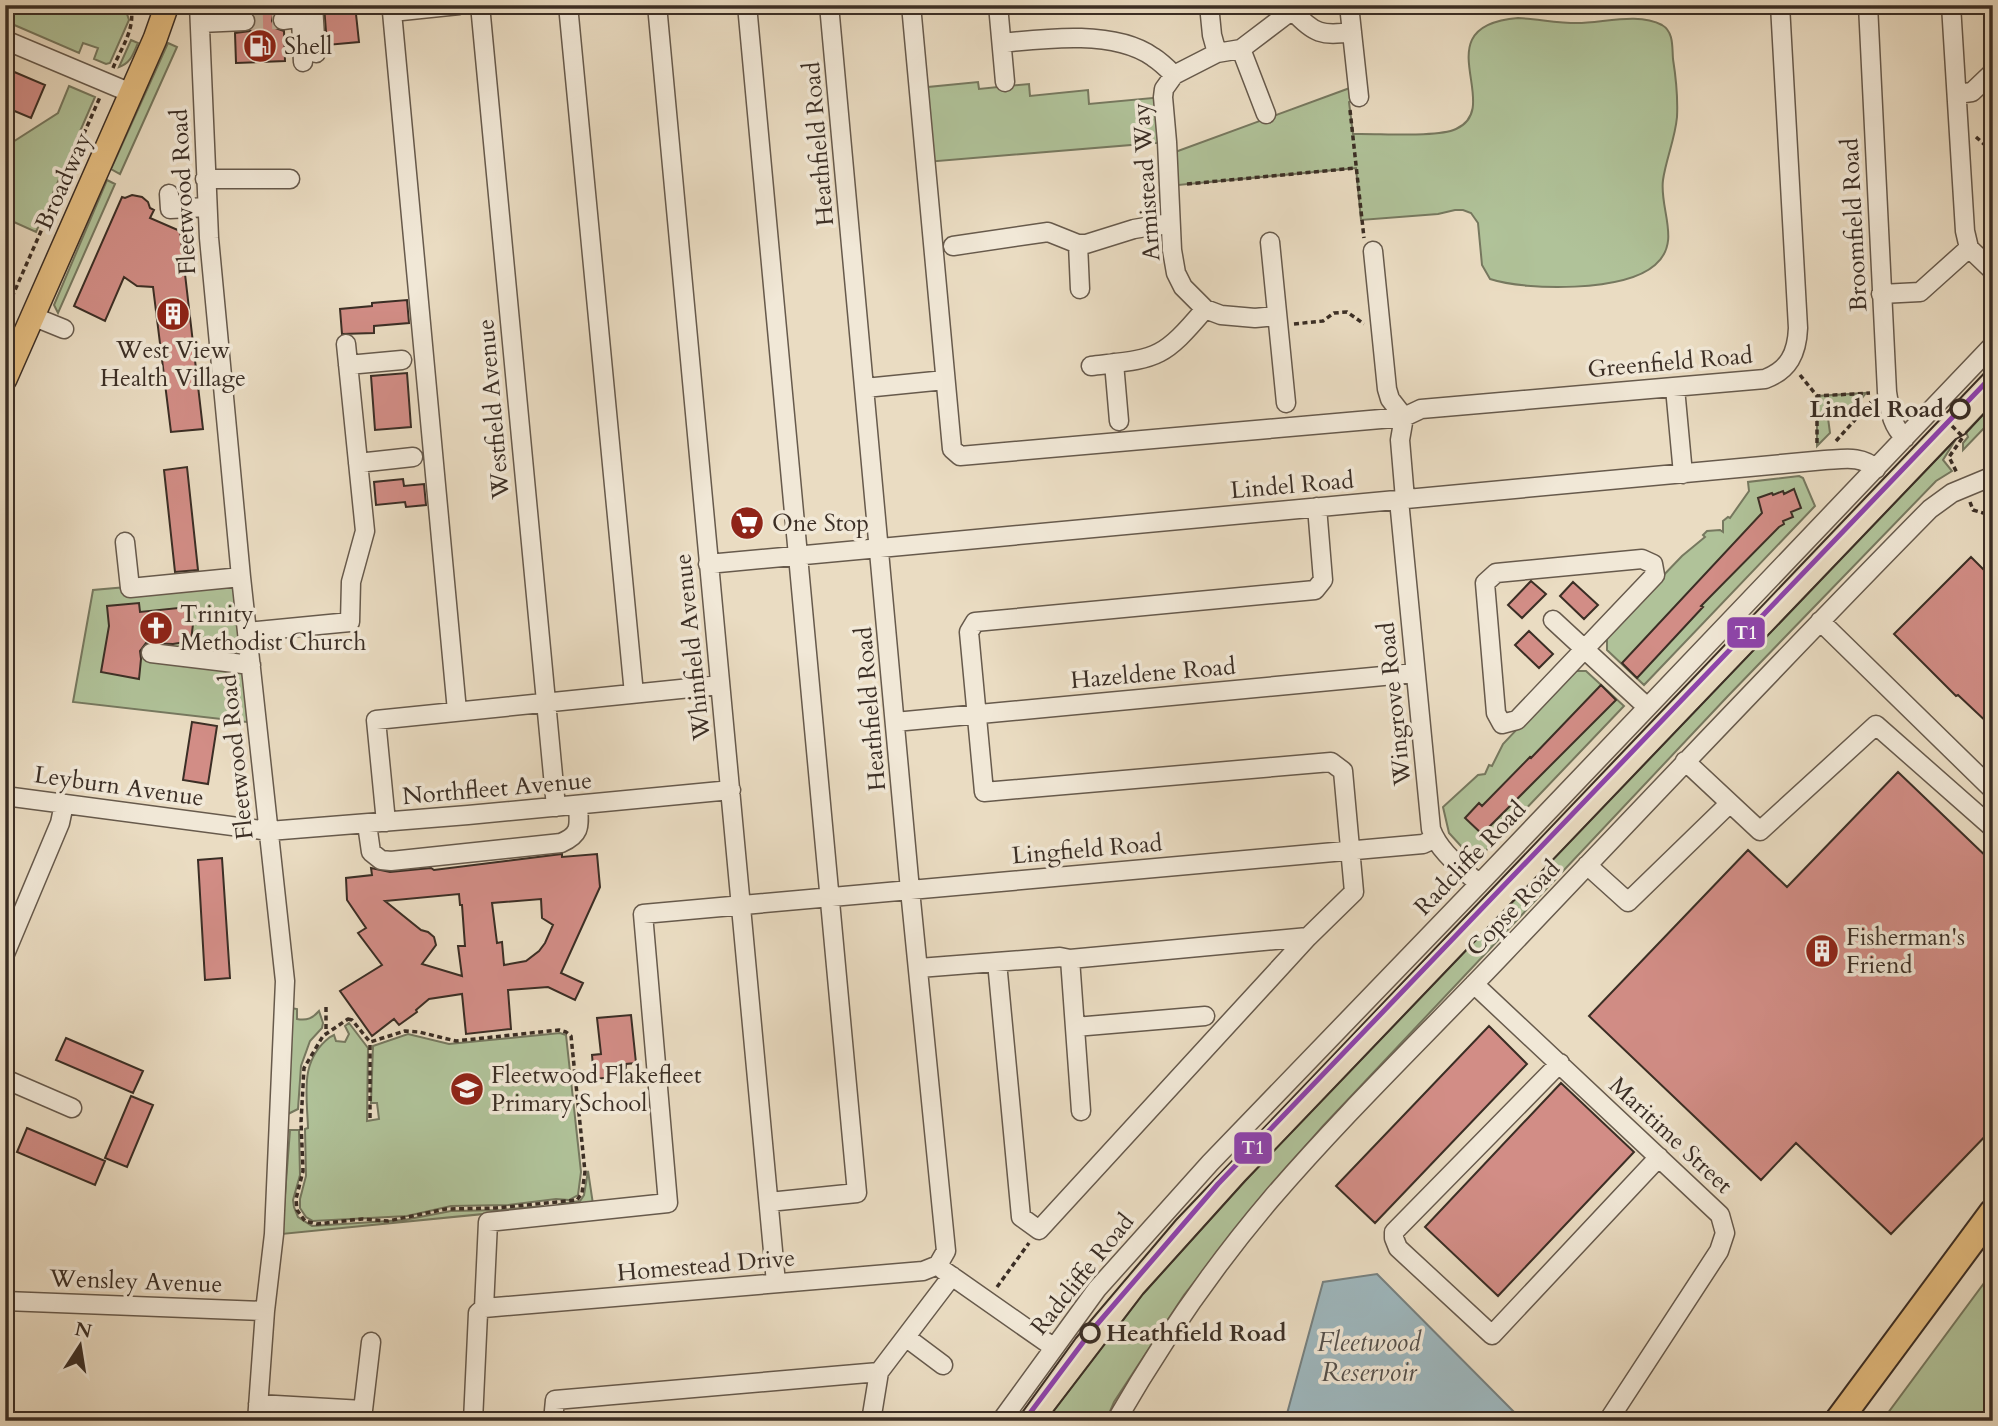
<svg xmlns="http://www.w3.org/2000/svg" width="1998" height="1426" font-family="Cardo,serif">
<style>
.green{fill:#b0c299;stroke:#76785f;stroke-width:2}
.water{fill:#9eb8bf;stroke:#768181;stroke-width:2}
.building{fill:#d28d86;stroke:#3b2e25;stroke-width:2;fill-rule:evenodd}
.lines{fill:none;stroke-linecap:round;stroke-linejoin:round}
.minor-tunnel{stroke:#c7b9a3;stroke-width:18;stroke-dasharray:18 9;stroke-linecap:butt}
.minor-casing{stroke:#675a4c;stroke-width:21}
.major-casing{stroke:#3b2e25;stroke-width:26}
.highway-casing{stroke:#3b2e25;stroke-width:30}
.path{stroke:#3b2e25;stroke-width:3.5;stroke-dasharray:5 3.5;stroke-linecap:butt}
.minor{stroke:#f1e8d7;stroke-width:18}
.major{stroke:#e5be81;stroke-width:23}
.highway{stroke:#e5be81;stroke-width:26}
.tram{stroke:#3b2e25;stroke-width:2}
.tram-1-casing{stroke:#f1e8d7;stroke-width:10}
.tram-1{stroke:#8e44ad;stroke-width:5}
.stop-dot{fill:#f1e8d7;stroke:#3b2e25;stroke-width:3.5}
.labels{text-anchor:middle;stroke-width:7;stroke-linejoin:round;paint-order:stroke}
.poi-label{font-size:24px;fill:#3b2e25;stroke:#f1e8d7;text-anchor:start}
.street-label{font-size:24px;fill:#3b2e25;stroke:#f1e8d7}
.stop-label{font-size:24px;font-weight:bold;fill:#3b2e25;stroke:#f1e8d7;text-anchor:end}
.water-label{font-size:26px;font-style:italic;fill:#54504c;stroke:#f1e8d7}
.line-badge{stroke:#f1e8d7;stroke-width:2.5}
.badge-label{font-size:19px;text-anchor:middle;font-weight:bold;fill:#fff}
</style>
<rect width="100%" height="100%" fill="#eadcc2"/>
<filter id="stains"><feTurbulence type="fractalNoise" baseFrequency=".00286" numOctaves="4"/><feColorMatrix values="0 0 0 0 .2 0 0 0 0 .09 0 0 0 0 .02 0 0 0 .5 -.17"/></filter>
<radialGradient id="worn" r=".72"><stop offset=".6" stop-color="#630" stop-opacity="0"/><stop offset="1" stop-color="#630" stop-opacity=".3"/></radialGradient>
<path class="green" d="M5 5H124L129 20 110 63 106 64 94 59 98 48 83 43 79 53 5 21Z
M1518 18C1538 19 1557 23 1577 23 1603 23 1638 12 1662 25 1674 32 1672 47 1673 59 1676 78 1678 97 1677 117 1675 139 1666 159 1663 180 1659 209 1682 242 1655 265 1624 292 1527 291 1490 279L1482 265 1478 223 1471 213 1463 210H1455L1438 214 1361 220 1356 168 1168 186 1167 155 1358 85 1359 97 1349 102 1353 134C1377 133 1437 138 1456 129 1506 107 1421 26 1518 18Z
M131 40 138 43C133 54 131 63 119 67Z
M168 43 177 47 120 174 111 169Z
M978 82 979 89 1029 84 1030 96 1088 90 1089 104 1163 97 1167 142 926 162 918 88Z
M69 86 95 97 36 232 5 218V147L58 113Z
M107 180 115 184 58 313 54 305Z
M1866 393 1855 407 1837 408 1828 418 1830 433 1817 446V396Z
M1993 404V413L1988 418 1989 423 1963 450V443L1968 437 1966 432Z
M1956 439 1943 460 1952 471 1936 481 1727 697 1323 1126 1255 1205 1184 1295 1114 1402 1106 1421H1046L1143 1294 1245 1181Z
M1799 476 1803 478 1815 506 1644 685 1607 650V634L1682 556 1705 537 1703 535 1707 531 1720 530 1723 532V521L1728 517 1730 518 1749 491 1748 482Z
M241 577 257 723 73 702 93 590Z
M1572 671H1586L1624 706 1478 859 1472 858 1449 833 1443 807 1478 775 1485 774 1489 765 1492 766 1503 744Z
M291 1008 297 1009V1019C307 1021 313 1018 319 1011L323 1023 322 1028 310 1041 301 1066 298 1109 288 1114Z
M349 1023 368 1048 367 1121 379 1119 377 1103H371L373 1046 408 1034 449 1044 560 1033 566 1035 581 1172 578 1195 569 1200 556 1199 508 1205 451 1206 407 1216 313 1221 306 1217 300 1208V1199L306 1176 305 1129 308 1128C307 1094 299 1061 330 1037L334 1035 336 1041 345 1042 349 1034 345 1026Z
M290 1130H299L300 1175 293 1200 294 1207 298 1217 312 1226 404 1220 451 1211 501 1210 543 1206 544 1208 282 1234Z
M588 1171 593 1204 559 1207V1204L580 1201 584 1195Z
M1993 1271V1421H1882Z"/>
<path class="water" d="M1377 1274 1523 1421H1285L1323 1282Z"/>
<path class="building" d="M234 5H283L273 15 272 21 275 28 284 31 285 61 236 63 235 33 250 31 256 21 251 11 234 10Z
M324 5H355L359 42 327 45Z
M5 68 45 85 31 118 5 107Z
M132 195 142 197 148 202 150 208 154 210 150 218 180 231 203 429 171 432 153 287 137 286 124 277 105 321 74 306 122 197 125 198Z
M407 300 409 323 374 326V333L342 334 340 309 372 306V303Z
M407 373 411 427 375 430 371 376Z
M187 467 198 570 175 572 164 470Z
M403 479 404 486 424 484 426 505 406 507 405 502 376 505 374 482Z
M1794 489 1801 508 1791 512 1793 517 1783 521 1784 524 1779 527 1701 606 1703 607 1637 678 1622 663 1762 513 1758 498 1772 493 1773 495 1783 491 1784 494Z
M1971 557 1993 579V728L1958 695 1956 696 1894 634Z
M1531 581 1546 594 1522 618 1508 605Z
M1573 582 1598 605 1584 619 1560 596Z
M139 603 140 612 188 607 193 624 191 641 173 644 146 643 140 651 141 659 139 679 101 672 109 626 107 606Z
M1529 631 1553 654 1539 668 1515 645Z
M1601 685 1616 700 1482 834 1465 818 1479 803 1482 806 1530 757 1531 758Z
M192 722 217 726 208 784 183 780Z
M1898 772 1993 863V1128L1891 1234 1796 1143 1761 1180 1589 1016 1748 850 1787 887Z
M562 854V857L597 854 600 887 561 973 583 983 575 1000 548 987 508 990 511 1029 466 1034 462 994 429 999 416 1010 417 1012 399 1025 394 1019 372 1036 340 991 382 965 358 933 366 928 347 900 346 878 372 875 371 868 390 872 431 868 434 870ZM459 894 460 905H462L465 946H458L462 976 422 964 436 945 434 937 428 932 421 930 385 901ZM541 899 542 918 553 925 545 943 539 951 526 961 504 965 502 942 497 943 492 903Z
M222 858 230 978 205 980 198 860Z
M631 1015 636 1063 626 1064 625 1076 594 1079 592 1055 601 1054 597 1018Z
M1489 1026 1527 1064 1375 1223 1336 1186Z
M66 1038 143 1071 133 1093 56 1060Z
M1561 1083 1634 1152 1498 1296 1425 1227Z
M131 1096 153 1105 127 1167 105 1158Z
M27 1128 105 1161 95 1185 17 1152Z"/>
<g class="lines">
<path class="minor-tunnel" d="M235 5V13
M245 21 283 20"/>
<g class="minor-casing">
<path id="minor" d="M199 5 209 238 241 577 285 981 274 1234 265 1311 257 1421
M313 5 316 53
M480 5 556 807
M568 5 634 694
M657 5 776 1283
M747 5 857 1193 769 1202
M829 5 910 890 946 1251 938 1265
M911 5 952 449 960 456 1404 417 1400 440 1405 499
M998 5 1005 82
M1209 5 1212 35 1217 53
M1349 5 1359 97
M1868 5 1887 392C1890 410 1891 425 1905 438
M1951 5 1965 231 1969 248 1993 271
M1293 11C1314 34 1322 36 1352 32
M301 19 303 62
M283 20 290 19V16
M200 23 245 21
M5 40 131 93
M1002 43C1047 38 1115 30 1153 57 1161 62 1168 69 1174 75
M1241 49 1266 114
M1957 94 1972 92 1993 72
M205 179H290
M169 194 170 209 207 207
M1270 242 1286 403
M1078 244 1080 289
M953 246 1048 232 1078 244H1086L1134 229 1170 223
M1373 251 1387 389 1390 399 1404 417 1421 409 1765 379C1789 370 1797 353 1798 328L1780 5
M1881 294 1920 292 1969 248
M32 316 64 329
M1276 316 1255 318 1221 315 1205 309 1183 287 1176 273 1172 250 1167 142 1163 97 1164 89 1174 75 1217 53 1241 49 1299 5
M1114 363 1119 421
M348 365 402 360
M1091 366C1157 358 1161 361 1205 309
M865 388 945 380
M1675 388 1683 474
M358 463 413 457
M1399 500 1431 829C1439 852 1462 868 1479 884
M125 542 130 588 241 577
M1642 559 1653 564 1655 575 1517 720 1502 724 1496 713 1485 583 1496 573Z
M708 564 1825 460C1844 459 1862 455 1876 469
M1553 620 1646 706
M1820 621 1993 790
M247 632 350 622 351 582 365 531 346 344
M151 653 251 665
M457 711 392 12 459 5
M895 722 1415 673
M1685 761 1760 831 1876 725 1993 828
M5 796 269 831 468 815 731 790
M386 822 376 720 720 685
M367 824 371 852 381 860 391 861 561 843C582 834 579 825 578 805
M1587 865 1628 902 1730 803
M5 954 60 823 64 804
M1070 959 1308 937
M997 962 1021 1217 1039 1230 1308 937 1354 892 1343 771 1331 762 984 792 969 632 975 622 1315 590 1323 580 1317 507
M919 968 1060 957 1070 959 1081 1111
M1474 984 1720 1215 1725 1233 1719 1251 1608 1421
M1075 1027 1205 1016
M1560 1063 1394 1232V1238L1398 1248 1492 1335 1659 1157
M5 1079 72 1108
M943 1270 1053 1347
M5 1301 265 1311
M484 1308 488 1222 668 1203 643 914 1423 844 1434 839
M907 1338 943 1365
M258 1404 363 1410 371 1342
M473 1421 478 1313 484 1308 923 1271 938 1265
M553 1421 555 1400 879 1372
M871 1421 879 1372 952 1276
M1001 1421 1097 1289 1210 1163 1479 884 1993 345
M1116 1421C1161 1343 1213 1267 1271 1199 1345 1113 1426 1035 1504 953 1645 805 1786 655 1930 509L1952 493 1993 476"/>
</g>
<g class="major-casing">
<path id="major" d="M5 379 155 39 167 5"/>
</g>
<g class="highway-casing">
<path id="highway" d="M1838 1421 1993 1212"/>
</g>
<path class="path" d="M113 68C121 48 137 27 130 5
M1350 110 1364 238
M1976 137 1993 152
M1187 184 1356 168
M5 313 100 97
M1294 324 1323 321 1334 313 1347 312 1364 324
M1800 375 1817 396 1870 393
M1946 420 1963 437 1949 457 1957 473
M1836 441 1871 402
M1817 443V396
M1970 502 1973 510 1993 516
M326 1007V1034
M348 1019 352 1020 370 1042 405 1031 419 1032 456 1041 559 1030 566 1032 571 1036 585 1172 582 1193 577 1200 496 1208 446 1209 388 1221 362 1219 317 1224 305 1221 297 1210 296 1199 303 1171 301 1122 304 1068 323 1036Z
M370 1118V1042
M997 1287 1029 1243"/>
<use href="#minor" class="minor"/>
<use href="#major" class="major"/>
<use href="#highway" class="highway"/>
<path class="tram" d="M1016 1421 1076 1338 1176 1220 1993 364
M1046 1421 1143 1294 1245 1181 1956 439 1965 434 1993 404"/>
<g class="tram-1-casing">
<path id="tram-1" d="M1024 1421 1093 1329 1218 1184 1993 375"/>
</g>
<use href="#tram-1" class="tram-1"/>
</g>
<defs>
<g id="fuel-disc" transform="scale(1.75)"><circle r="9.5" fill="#8f2418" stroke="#f1e8d7"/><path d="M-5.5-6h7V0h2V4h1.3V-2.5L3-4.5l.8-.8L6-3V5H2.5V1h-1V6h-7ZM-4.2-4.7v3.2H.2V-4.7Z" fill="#fff"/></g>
<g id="building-disc" transform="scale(1.75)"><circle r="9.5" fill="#8f2418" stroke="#f1e8d7"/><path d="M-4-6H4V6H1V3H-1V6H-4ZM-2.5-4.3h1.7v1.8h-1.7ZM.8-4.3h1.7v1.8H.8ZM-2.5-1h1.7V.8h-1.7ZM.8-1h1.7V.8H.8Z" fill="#fff"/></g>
<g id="supermarket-disc" transform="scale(1.75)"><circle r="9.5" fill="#8f2418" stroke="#f1e8d7"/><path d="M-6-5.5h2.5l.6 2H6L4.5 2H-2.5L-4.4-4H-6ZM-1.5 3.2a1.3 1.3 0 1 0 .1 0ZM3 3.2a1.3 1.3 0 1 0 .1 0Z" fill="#fff"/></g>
<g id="church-disc" transform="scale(1.75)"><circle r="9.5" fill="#8f2418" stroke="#f1e8d7"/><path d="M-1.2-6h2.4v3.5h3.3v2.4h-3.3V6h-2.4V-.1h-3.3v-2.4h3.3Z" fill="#fff"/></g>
<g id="school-disc" transform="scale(1.75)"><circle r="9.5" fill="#8f2418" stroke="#f1e8d7"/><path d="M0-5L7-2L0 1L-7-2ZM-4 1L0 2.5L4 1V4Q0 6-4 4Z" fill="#fff"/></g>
</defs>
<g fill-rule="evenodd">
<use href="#fuel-disc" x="260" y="46"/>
<use href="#building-disc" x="173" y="314"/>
<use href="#supermarket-disc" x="747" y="523"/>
<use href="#church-disc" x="156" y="628"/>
<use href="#building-disc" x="1822" y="951"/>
<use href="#school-disc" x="467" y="1089"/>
</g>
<g class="stop-dot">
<circle cx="1960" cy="409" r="9"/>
<circle cx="1090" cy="1333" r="9"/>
</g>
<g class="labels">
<g class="poi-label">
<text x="284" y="54">Shell</text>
<text x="173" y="358" text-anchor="middle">West View<tspan x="173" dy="28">Health Village</tspan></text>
<text x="772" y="531">One Stop</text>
<text x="180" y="622">Trinity<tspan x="180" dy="28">Methodist Church</tspan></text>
<text x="1846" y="945">Fisherman's<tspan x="1846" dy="28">Friend</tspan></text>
<text x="491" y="1083">Fleetwood Flakefleet<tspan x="491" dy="28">Primary School</tspan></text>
</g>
<g class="street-label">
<text transform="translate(818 144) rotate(-95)" y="8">Heathfield Road</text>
<text transform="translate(63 181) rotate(-66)" y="8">Broadway</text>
<text transform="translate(1146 182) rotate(-94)" y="8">Armistead Way</text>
<text transform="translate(183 192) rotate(-93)" y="8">Fleetwood Road</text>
<text transform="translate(1854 225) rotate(-93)" y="8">Broomfield Road</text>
<text transform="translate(1670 362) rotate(-5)" y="8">Greenfield Road</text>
<text transform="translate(493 409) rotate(-95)" y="8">Westfield Avenue</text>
<text transform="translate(1292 485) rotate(-5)" y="8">Lindel Road</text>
<text transform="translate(692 647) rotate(-96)" y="8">Whinfield Avenue</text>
<text transform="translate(1153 673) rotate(-5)" y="8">Hazeldene Road</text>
<text transform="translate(1394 704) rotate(-96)" y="8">Wingrove Road</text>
<text transform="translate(870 709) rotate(-95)" y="8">Heathfield Road</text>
<text transform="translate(236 757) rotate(-96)" y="8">Fleetwood Road</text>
<text transform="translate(119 786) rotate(8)" y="8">Leyburn Avenue</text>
<text transform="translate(497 788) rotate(-5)" y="8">Northfleet Avenue</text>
<text transform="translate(1087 849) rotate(-5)" y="8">Lingfield Road</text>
<text transform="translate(1470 858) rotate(-46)" y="8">Radcliffe Road</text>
<text transform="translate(1513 908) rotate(-46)" y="8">Copse Road</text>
<text transform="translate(1671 1135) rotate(43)" y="8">Maritime Street</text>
<text transform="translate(706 1265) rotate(-5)" y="8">Homestead Drive</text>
<text transform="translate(1082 1274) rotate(-51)" y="8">Radcliffe Road</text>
<text transform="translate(136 1281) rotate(2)" y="8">Wensley Avenue</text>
</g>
<g class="stop-label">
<text x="1944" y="417">Lindel Road</text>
<text x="1106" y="1341" text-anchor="start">Heathfield Road</text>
</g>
<g class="water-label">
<text x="1369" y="1351">Fleetwood<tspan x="1369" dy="30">Reservoir</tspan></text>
</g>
</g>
<g class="line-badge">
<rect x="1726" y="616" width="40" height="33" rx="7" fill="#8e44ad"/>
<rect x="1233" y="1131" width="40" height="34" rx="7" fill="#8e44ad"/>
</g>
<g class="badge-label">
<text x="1746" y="639">T1</text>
<text x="1253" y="1154">T1</text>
</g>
<rect width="1998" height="1426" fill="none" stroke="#eadcc2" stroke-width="28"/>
<rect x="7" y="7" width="1984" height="1412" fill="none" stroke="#3b2e25" stroke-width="3.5"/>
<rect x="14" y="14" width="1970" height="1398" fill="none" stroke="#3b2e25" stroke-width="2"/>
<g transform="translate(80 1346) rotate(12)" stroke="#f1e8d7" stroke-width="5" paint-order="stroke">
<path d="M0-5L12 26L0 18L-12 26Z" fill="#3b2e25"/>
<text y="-10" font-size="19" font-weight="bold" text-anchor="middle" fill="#3b2e25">N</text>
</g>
<rect width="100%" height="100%" filter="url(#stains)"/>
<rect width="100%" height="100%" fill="url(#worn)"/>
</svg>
